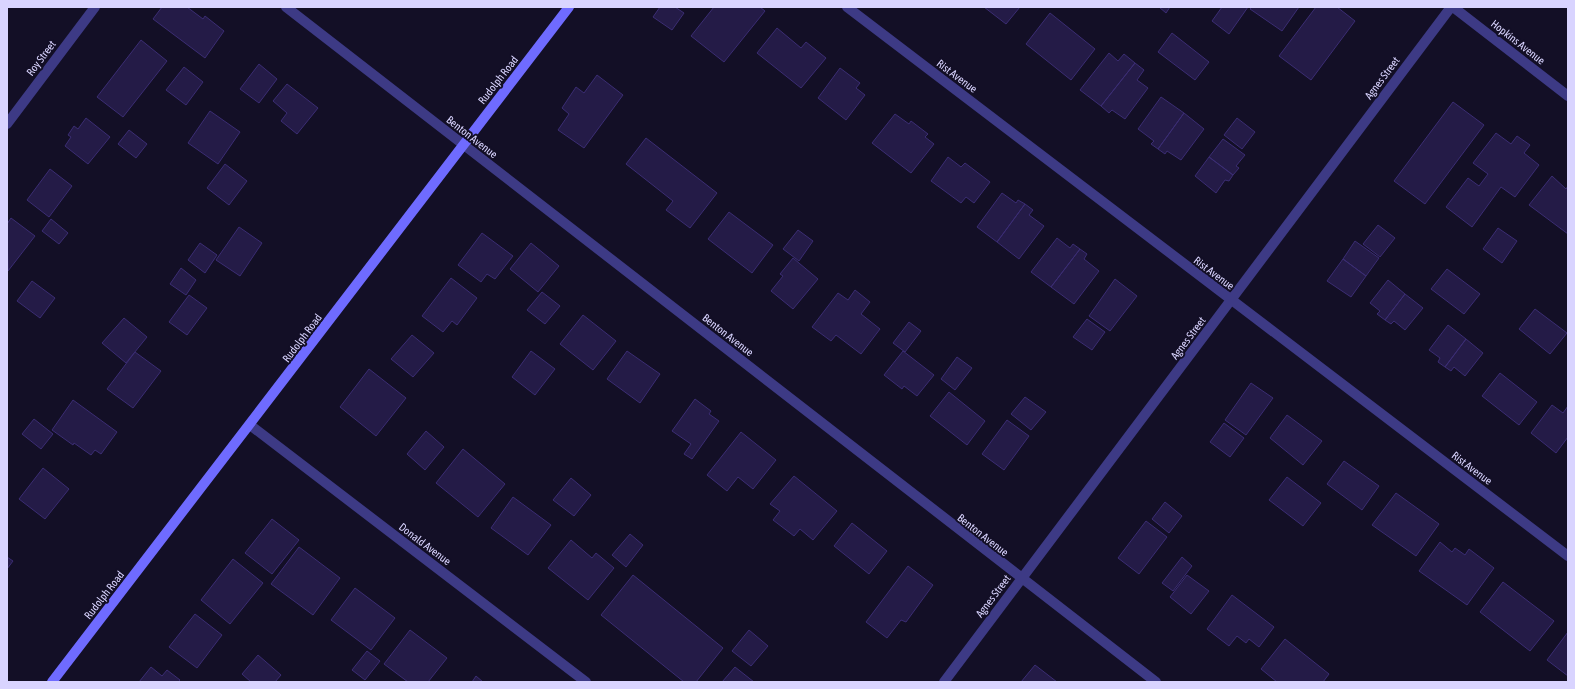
<svg xmlns="http://www.w3.org/2000/svg" width="1575" height="689" font-family="'Asap Condensed',sans-serif">
<style>
.building{fill:#241b47;stroke:#3b2d73}
.lines{fill:none;stroke-linecap:round;stroke-linejoin:round}
.street{stroke:#3d3a85;stroke-width:10}
.secondary{stroke:#6f6bff;stroke-width:10}
.labels{text-anchor:middle;stroke-width:4;stroke-linejoin:round;paint-order:stroke}
.street-label{font-size:11px;fill:#d9d4ff;stroke:#130f26}
</style>
<rect width="100%" height="100%" fill="#130f26"/>
<path class="building" d="M162 7H187L203 19 205 16 224 31 205 58 153 19Z
M660 7H675L684 13 672 30 653 17Z
M714 7H760L765 11 724 62 691 36Z
M984 7H1020L1006 24Z
M1159 7H1170L1166 13Z
M1222 7H1248L1229 34 1212 21Z
M1252 7H1299L1282 31 1250 9Z
M1316 7H1337L1355 21 1311 80 1279 56Z
M1050 13 1095 49 1071 80 1026 44Z
M777 28 801 48 806 42 826 58 801 88 757 53Z
M1172 33 1209 62 1195 80 1158 52Z
M141 40 167 61 123 117 97 97Z
M1109 53 1118 61 1124 54 1135 63 1101 106 1080 90Z
M1135 63 1144 70 1137 80 1148 88 1125 119 1112 110 1109 113 1101 106Z
M259 64 277 79 259 103 240 89Z
M184 67 203 82 186 105 166 90Z
M840 68 860 83 856 88 865 95 846 120 818 98Z
M597 75 623 95 584 148 558 130 569 114 562 108 576 87 584 93Z
M287 84 318 108 297 134 281 121 287 113 273 101Z
M1161 97 1184 113 1158 149 1151 144 1154 141 1138 129Z
M1453 102 1484 125 1425 204 1394 181Z
M210 111 240 132 218 164 188 143Z
M1184 113 1204 129 1181 160 1167 151 1165 154 1158 149Z
M895 114 909 124 911 121 928 134 925 137 934 144 911 173 872 143Z
M86 118 110 137 88 164 65 146 71 137 68 135 74 126 78 129Z
M1237 118 1255 132 1242 149 1224 135Z
M129 130 147 144 136 158 118 144Z
M1496 133 1511 144 1517 136 1530 145 1524 153 1539 165 1515 197 1501 187 1472 227 1446 207 1468 178 1479 186 1488 174 1473 163Z
M646 138 717 193 690 228 666 210 673 201 626 164Z
M1223 139 1245 155 1236 166 1239 168 1233 175 1209 157Z
M948 157 961 167 965 163 990 182 974 203 966 197 961 203 931 181Z
M1209 157 1233 175 1229 181 1225 180 1216 193 1195 176Z
M225 164 247 181 229 205 207 188Z
M50 169 72 186 49 217 27 200Z
M1552 176 1566 189 1568 186V234L1529 205Z
M1002 193 1016 203 1018 200 1025 204 997 242 977 227Z
M1025 204 1033 210 1029 215 1044 226 1019 259 997 242Z
M729 212 773 245 752 273 708 239Z
M11 218 35 236 8 271 7 224Z
M51 219 68 233 59 244 42 231Z
M1378 225 1395 238 1380 257 1363 244Z
M239 227 262 243 240 276 216 260Z
M1498 228 1517 241 1502 263 1483 249Z
M798 230 813 241 799 261 783 249Z
M482 233 513 256 495 279 487 274 481 282 458 265Z
M1057 238 1070 248 1073 244 1080 249 1051 287 1031 272Z
M1355 241 1379 258 1366 276 1343 259Z
M200 243 217 255 205 273 188 260Z
M531 243 559 266 538 292 510 269Z
M1080 249 1087 254 1084 259 1099 271 1074 304 1051 287Z
M793 258 818 279 793 309 771 291 783 276 780 274Z
M1343 259 1366 276 1351 297 1327 281Z
M181 268 196 280 186 295 170 284Z
M1447 269 1480 294 1464 314 1431 289Z
M451 278 477 298 457 325 452 321 443 332 422 316Z
M1115 279 1137 296 1110 331 1089 316Z
M1388 280 1405 294 1385 320 1377 314 1380 311 1370 303Z
M32 281 55 298 40 318 17 301Z
M855 290 870 302 861 314 880 329 861 354 836 335 831 341 812 327 838 293 848 300Z
M542 292 560 306 545 324 527 310Z
M1405 294 1423 308 1405 330 1394 321 1391 324 1385 320Z
M189 295 207 308 187 335 169 322Z
M1535 309 1567 333 1550 354 1519 329Z
M583 315 616 341 593 370 560 344Z
M124 318 147 337 126 363 102 343Z
M1087 319 1105 332 1092 350 1073 337Z
M909 322 921 331 905 352 893 343Z
M1448 325 1466 339 1445 367 1438 362 1440 358 1429 350Z
M412 335 434 353 413 377 391 359Z
M1466 339 1483 353 1465 376 1454 367 1451 371 1445 367Z
M531 351 555 369 535 395 512 377Z
M627 351 660 374 640 403 607 379Z
M903 351 934 375 917 396 904 386 902 389 884 375Z
M135 352 161 371 133 408 107 389Z
M957 357 972 368 955 390 941 379Z
M369 369 406 398 376 436 340 407Z
M1500 373 1537 402 1519 425 1482 396Z
M1251 383 1273 398 1246 435 1225 420Z
M949 392 985 421 967 445 930 416Z
M1025 397 1046 412 1031 430 1011 414Z
M695 399 711 411 709 414 719 421 692 459 684 454 691 444 672 431Z
M73 400 117 432 101 454 95 450 91 455 74 443 73 445 52 430Z
M1552 405 1563 413 1568 406V437L1556 453 1531 433Z
M1287 415 1322 441 1303 465 1270 438Z
M34 419 53 434 41 449 22 434Z
M1007 420 1029 436 1004 470 982 454Z
M1224 423 1244 438 1230 457 1210 442Z
M426 431 444 447 425 470 407 454Z
M741 432 776 460 753 489 738 477 727 491 707 475Z
M463 449 505 484 478 517 436 483Z
M1344 461 1379 486 1362 510 1327 484Z
M43 468 69 489 45 519 19 499Z
M794 476 837 511 813 540 800 529 794 536 773 520 780 511 770 504Z
M1287 477 1321 503 1303 526 1269 500Z
M571 478 591 495 574 516 553 500Z
M1396 493 1439 524 1416 556 1372 525Z
M513 497 551 525 528 555 491 528Z
M1165 502 1182 516 1169 533 1152 519Z
M272 519 299 540 272 574 245 553Z
M1146 521 1167 537 1139 574 1118 558Z
M852 523 887 551 869 574 834 546Z
M630 534 643 545 626 567 612 555Z
M571 540 592 558 596 553 614 568 588 600 548 568Z
M1440 542 1452 552 1455 548 1465 555 1469 549 1494 568 1467 605 1419 571Z
M299 547 340 578 313 615 271 584Z
M7 557 13 561 7 569Z
M1182 557 1192 566 1173 591 1162 583Z
M233 559 263 583 230 624 201 600Z
M908 566 933 585 906 622 901 620 887 638 866 622Z
M633 575 723 648 696 682H684L601 615Z
M1187 575 1209 591 1191 614 1170 597Z
M1503 582 1554 621 1530 651 1480 612Z
M355 588 395 618 371 650 331 620Z
M1232 595 1274 627 1259 647 1249 639 1246 643 1237 636 1229 646 1207 629Z
M195 614 222 635 197 668 169 647Z
M410 630 447 658 428 682H408L384 664Z
M749 630 768 646 751 666 732 651Z
M1568 632V676L1547 660Z
M1285 639 1329 674 1323 682H1277L1261 669Z
M367 651 380 661 365 680 352 670Z
M258 655 281 675 275 682H251L242 674Z
M1035 665 1057 682H1021Z
M151 667 162 676 167 670 180 680 178 682H139Z
M735 667 754 682H722Z
M476 676 483 682H472Z"/>
<g class="lines">
<path class="street" d="M286 7 1156 682
M847 7 1568 556
M1453 7 1568 96
M7 124 95 7
M250 425 586 682
M944 682 1451 7"/>
<path class="secondary" d="M52 682 569 7"/>
</g>
<g class="labels">
<g class="street-label">
<text transform="translate(1518 42) rotate(38)" y="4">Hopkins Avenue</text>
<text transform="translate(41 58) rotate(-53)" y="4">Roy Street</text>
<text transform="translate(957 76) rotate(37)" y="4">Rist Avenue</text>
<text transform="translate(1382 78) rotate(-53)" y="4">Agnes Street</text>
<text transform="translate(498 80) rotate(-52)" y="4">Rudolph Road</text>
<text transform="translate(472 137) rotate(38)" y="4">Benton Avenue</text>
<text transform="translate(1214 273) rotate(37)" y="4">Rist Avenue</text>
<text transform="translate(728 335) rotate(38)" y="4">Benton Avenue</text>
<text transform="translate(302 338) rotate(-53)" y="4">Rudolph Road</text>
<text transform="translate(1188 338) rotate(-53)" y="4">Agnes Street</text>
<text transform="translate(1472 468) rotate(37)" y="4">Rist Avenue</text>
<text transform="translate(983 535) rotate(38)" y="4">Benton Avenue</text>
<text transform="translate(425 544) rotate(37)" y="4">Donald Avenue</text>
<text transform="translate(104 595) rotate(-52)" y="4">Rudolph Road</text>
<text transform="translate(993 596) rotate(-53)" y="4">Agnes Street</text>
</g>
</g>
<rect width="1575" height="689" fill="none" stroke="#d9d4ff" stroke-width="16"/>
</svg>
